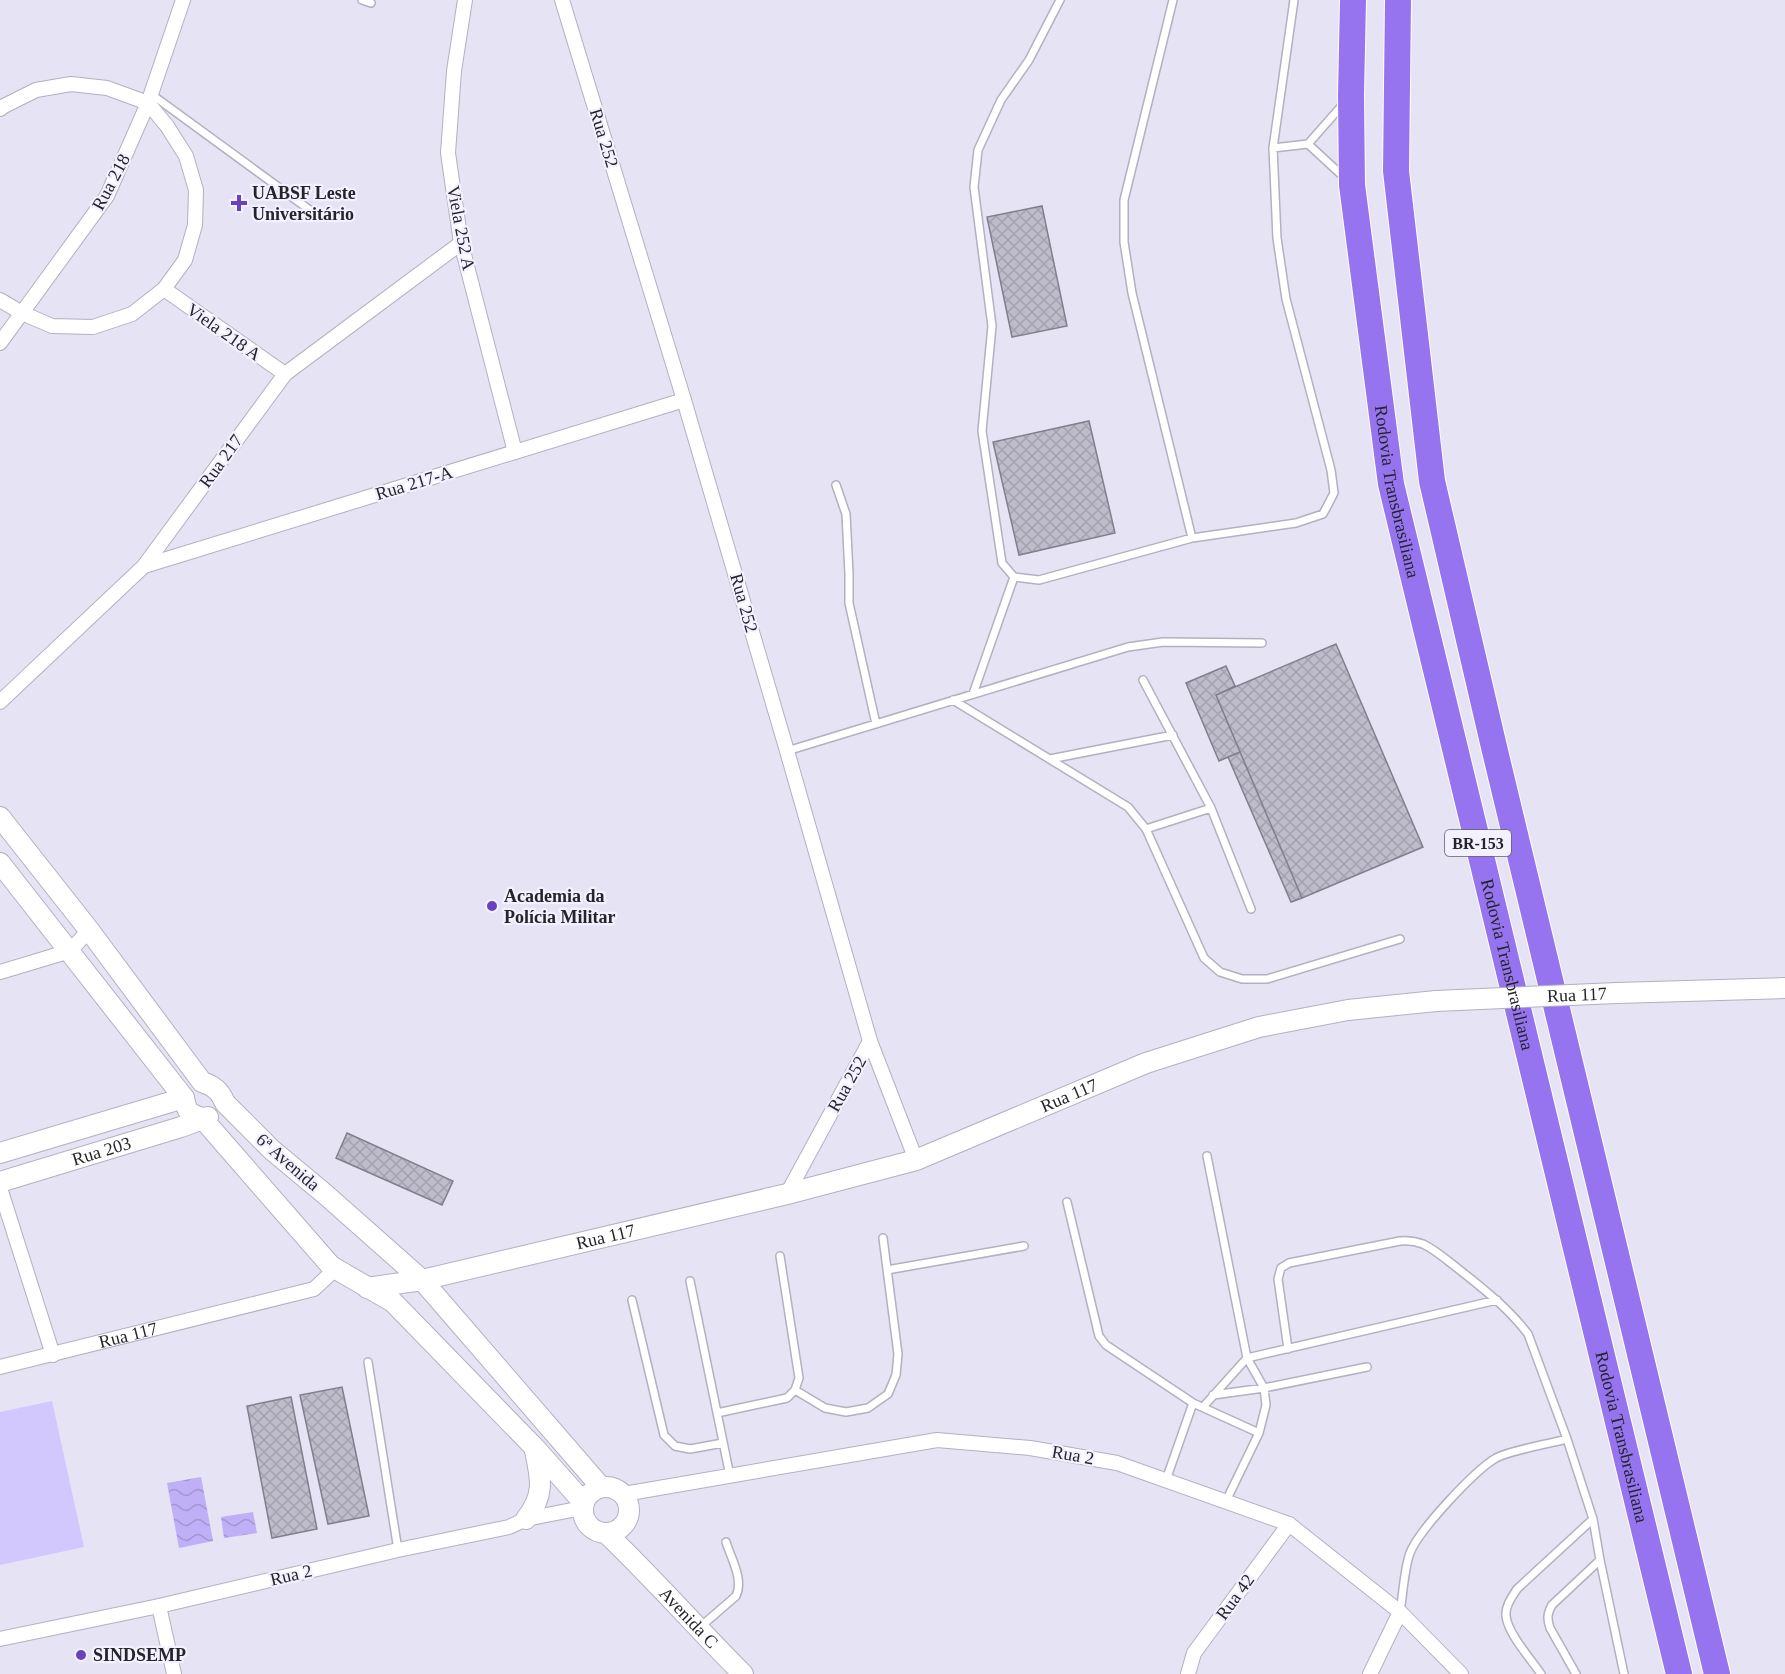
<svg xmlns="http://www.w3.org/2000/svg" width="1785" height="1674" font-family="'Times New Roman',serif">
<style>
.green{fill:#d2c8fd}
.water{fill:url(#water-waves)}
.building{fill:url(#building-cross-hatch);stroke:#817f8e;stroke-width:1.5}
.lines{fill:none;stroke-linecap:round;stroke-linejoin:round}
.lane-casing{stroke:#b3b0c0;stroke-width:10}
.street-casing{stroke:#b3b0c0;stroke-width:16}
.secondary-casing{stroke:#b3b0c0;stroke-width:22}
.highway-casing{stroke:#fff;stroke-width:28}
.lane{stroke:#fff;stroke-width:7}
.street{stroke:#fff;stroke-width:14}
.secondary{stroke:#fff;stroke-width:20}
.highway{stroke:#9674ef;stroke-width:26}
.secondary-bridge-casing{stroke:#b3b0c0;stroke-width:22;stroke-linecap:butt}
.secondary-bridge{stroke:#fff;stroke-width:20}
.poi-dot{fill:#6a43bc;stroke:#f3f1ff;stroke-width:2}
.labels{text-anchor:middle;stroke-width:4.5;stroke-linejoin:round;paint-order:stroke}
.shield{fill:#f3f1ff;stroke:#63626a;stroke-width:1.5}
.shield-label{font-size:16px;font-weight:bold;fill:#25242a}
.street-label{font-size:18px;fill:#25242a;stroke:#f3f1ff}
.poi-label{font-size:18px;font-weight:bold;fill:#25242a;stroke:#f3f1ff;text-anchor:start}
</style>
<defs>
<pattern id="water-waves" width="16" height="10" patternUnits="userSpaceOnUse" patternTransform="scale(1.5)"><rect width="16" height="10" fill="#beaff6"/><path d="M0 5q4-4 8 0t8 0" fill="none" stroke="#a396d3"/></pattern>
<pattern id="building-cross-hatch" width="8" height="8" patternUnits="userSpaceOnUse" patternTransform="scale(1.5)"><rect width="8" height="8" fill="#bebbcb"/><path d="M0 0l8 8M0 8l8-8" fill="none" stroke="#a3a1ae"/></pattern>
</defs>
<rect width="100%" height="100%" fill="#e6e3f4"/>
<path class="green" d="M52 1401 84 1547 0 1565V1412Z"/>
<path class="water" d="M201 1477 213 1541 179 1548 167 1483Z
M253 1512 257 1533 224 1538 221 1517Z"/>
<path class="building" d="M1042 206 1067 326 1012 337 987 217Z
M1089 421 1115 533 1019 555 993 442Z
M1336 644 1423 847 1302 898 1216 695Z
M1226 666 1235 686 1216 695 1240 752 1219 761 1186 683Z
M1240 752 1302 898 1291 902 1228 757Z
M347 1133 453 1181 442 1205 336 1158Z
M342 1387 369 1516 328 1524 300 1395Z
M291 1397 317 1529 272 1538 247 1406Z"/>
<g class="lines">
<g class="lane-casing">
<path id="lane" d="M362 0 371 3
M1060 0 1029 60 1001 100 978 150 974 187 992 326 982 431 1002 563 1014 577 1039 580 1192 538 1296 523 1323 514 1334 493 1331 470 1286 299 1277 238 1273 148 1294 0
M1173 0 1124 200V242L1132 293 1192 538
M151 94 318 216
M1308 144 1346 179
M1273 148 1308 144 1345 102
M836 485 846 514 849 574V603L876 724
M1143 680 1211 808 1251 909
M973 694 1014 577
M953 700 1128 807 1146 829 1204 958 1220 972 1242 979H1267L1400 939
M787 751 1128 647 1163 642 1262 643
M1050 759 1173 735
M1146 829 1211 808
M1207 1156 1247 1358 1264 1388 1266 1405 1259 1433 1226 1501
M1067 1202 1099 1336 1106 1345 1193 1403 1259 1433
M887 1270 1024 1246
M690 1281 730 1476
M632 1300 664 1435 675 1446 690 1449 723 1443
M1288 1349 1278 1279 1281 1268 1289 1263 1400 1241C1408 1240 1415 1241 1423 1244 1436 1250 1449 1262 1461 1271 1485 1290 1509 1309 1528 1334L1567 1439 1593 1519 1600 1560 1624 1674
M368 1362 398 1550
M795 1390 825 1408 846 1412 868 1408 888 1394 896 1375 898 1354 883 1238
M1213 1395 1264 1388 1367 1367
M1203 1407 1247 1358 1497 1300
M717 1413 787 1398 795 1390 799 1378 780 1256
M1166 1480 1193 1403
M1400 1612C1403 1595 1404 1569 1410 1553 1419 1530 1474 1471 1496 1458 1511 1450 1549 1444 1567 1439
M699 1628 736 1596C744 1580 731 1558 726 1542
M1541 1674C1531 1659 1508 1634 1506 1616 1505 1606 1512 1597 1517 1589L1593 1519
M1576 1674 1550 1628C1547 1619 1547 1614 1552 1605L1600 1560"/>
</g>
<g class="street-casing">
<g id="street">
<path d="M465 0 454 71 448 153 461 243 515 452"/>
<path d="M562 0 684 400 787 751 870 1041 916 1160"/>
<path d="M0 109 4 106 36 90 71 84 107 88 148 103 167 126 186 156 196 190 195 225 185 260 164 289 132 314 93 327 52 326 22 313 0 300"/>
<path d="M164 289 285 374"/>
<path d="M0 343 107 196 148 103 183 0"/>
<path d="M144 566 684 400"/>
<path d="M0 702 144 566 285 374 461 243"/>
<path d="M0 972 70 951 89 930"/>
<path d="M0 1188 53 1355"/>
<path d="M787 1194 870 1041"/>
<path id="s1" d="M0 1367 314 1289 329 1275 331 1266"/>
<path d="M624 1494 937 1440 1030 1448 1117 1463 1289 1524 1400 1612 1461 1674"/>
<path d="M159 1606 174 1674"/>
<path d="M0 1639 159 1606 398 1550 509 1527 526 1519 582 1508"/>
<path d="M1188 1674 1194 1653 1289 1524"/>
<path d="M1370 1674 1400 1612"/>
</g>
</g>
<g class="secondary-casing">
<g id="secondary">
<path d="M0 817 89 930 202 1082C214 1086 220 1091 225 1103L272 1150 326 1195 422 1280 601 1487"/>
<path d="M0 863 184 1098C187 1112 188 1113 202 1118L331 1266 393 1302 535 1448 583 1502"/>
<path d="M1617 993 1785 988"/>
<path d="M0 1153 184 1098"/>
<path id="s2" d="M0 1182 181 1127 208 1117"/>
<path id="s3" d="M367 1288 422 1280 787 1194 916 1160 1146 1063 1259 1027 1348 1010 1436 1001"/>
<circle cx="606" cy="1510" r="23"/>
<path d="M526 1519C545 1495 541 1479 535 1451"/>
<path id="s4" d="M607 1534C654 1579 697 1628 743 1674"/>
</g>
</g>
<g class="highway-casing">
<g id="highway">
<path id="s5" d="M1353 0 1351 95 1352 185 1391 484 1679 1674"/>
<path d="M1398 0 1396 171 1432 481 1494 747 1717 1674"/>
</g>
</g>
<use href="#lane" class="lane"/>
<use href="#street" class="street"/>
<use href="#secondary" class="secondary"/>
<use href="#highway" class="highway"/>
<g class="secondary-bridge-casing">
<g id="secondary-bridge">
<path id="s6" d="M1436 1001 1617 993"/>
</g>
</g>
<use href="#secondary-bridge" class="secondary-bridge"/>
</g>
<g class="poi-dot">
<path d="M236 194h6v6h6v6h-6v6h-6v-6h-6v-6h6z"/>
<circle cx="492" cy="906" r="6"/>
<circle cx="81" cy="1655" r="6"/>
</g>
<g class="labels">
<rect class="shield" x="1445" y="830" width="66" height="26" rx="4.5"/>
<g class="shield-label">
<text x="1478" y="849">BR-153</text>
</g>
<g class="street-label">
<text transform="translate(604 138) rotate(73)" y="6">Rua 252</text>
<text transform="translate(111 182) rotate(-62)" y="6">Rua 218</text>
<text transform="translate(461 228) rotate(79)" y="6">Viela 252 A</text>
<text transform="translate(224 332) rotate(35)" y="6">Viela 218 A</text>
<text transform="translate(221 461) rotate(-54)" y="6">Rua 217</text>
<text transform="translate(414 483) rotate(-17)" y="6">Rua 217-A</text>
<text dy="6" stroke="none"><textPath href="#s5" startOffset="495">Rodovia Transbrasiliana</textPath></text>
<text transform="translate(744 603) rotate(74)" y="6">Rua 252</text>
<text dy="6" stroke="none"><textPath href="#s5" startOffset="981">Rodovia Transbrasiliana</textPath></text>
<text dy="6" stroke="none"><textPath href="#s6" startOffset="141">Rua 117</textPath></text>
<text transform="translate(847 1084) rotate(-61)" y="6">Rua 252</text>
<text dy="6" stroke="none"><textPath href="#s3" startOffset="730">Rua 117</textPath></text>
<text dy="6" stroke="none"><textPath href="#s2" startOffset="106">Rua 203</textPath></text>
<text transform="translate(288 1162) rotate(41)" y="6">6ª Avenida</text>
<text dy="6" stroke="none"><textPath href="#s3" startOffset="244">Rua 117</textPath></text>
<text dy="6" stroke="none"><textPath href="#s1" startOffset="132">Rua 117</textPath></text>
<text dy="6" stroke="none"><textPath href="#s5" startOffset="1467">Rodovia Transbrasiliana</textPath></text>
<text transform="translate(1073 1455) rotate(10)" y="6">Rua 2</text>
<text transform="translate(291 1575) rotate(-13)" y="6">Rua 2</text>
<text transform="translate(1235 1597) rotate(-54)" y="6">Rua 42</text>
<text dy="6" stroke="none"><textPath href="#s4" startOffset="117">Avenida C</textPath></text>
</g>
<g class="poi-label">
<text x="252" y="199">UABSF Leste<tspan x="252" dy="21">Universitário</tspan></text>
<text x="504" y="902">Academia da<tspan x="504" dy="21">Polícia Militar</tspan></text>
<text x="93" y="1661">SINDSEMP</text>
</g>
</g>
</svg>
